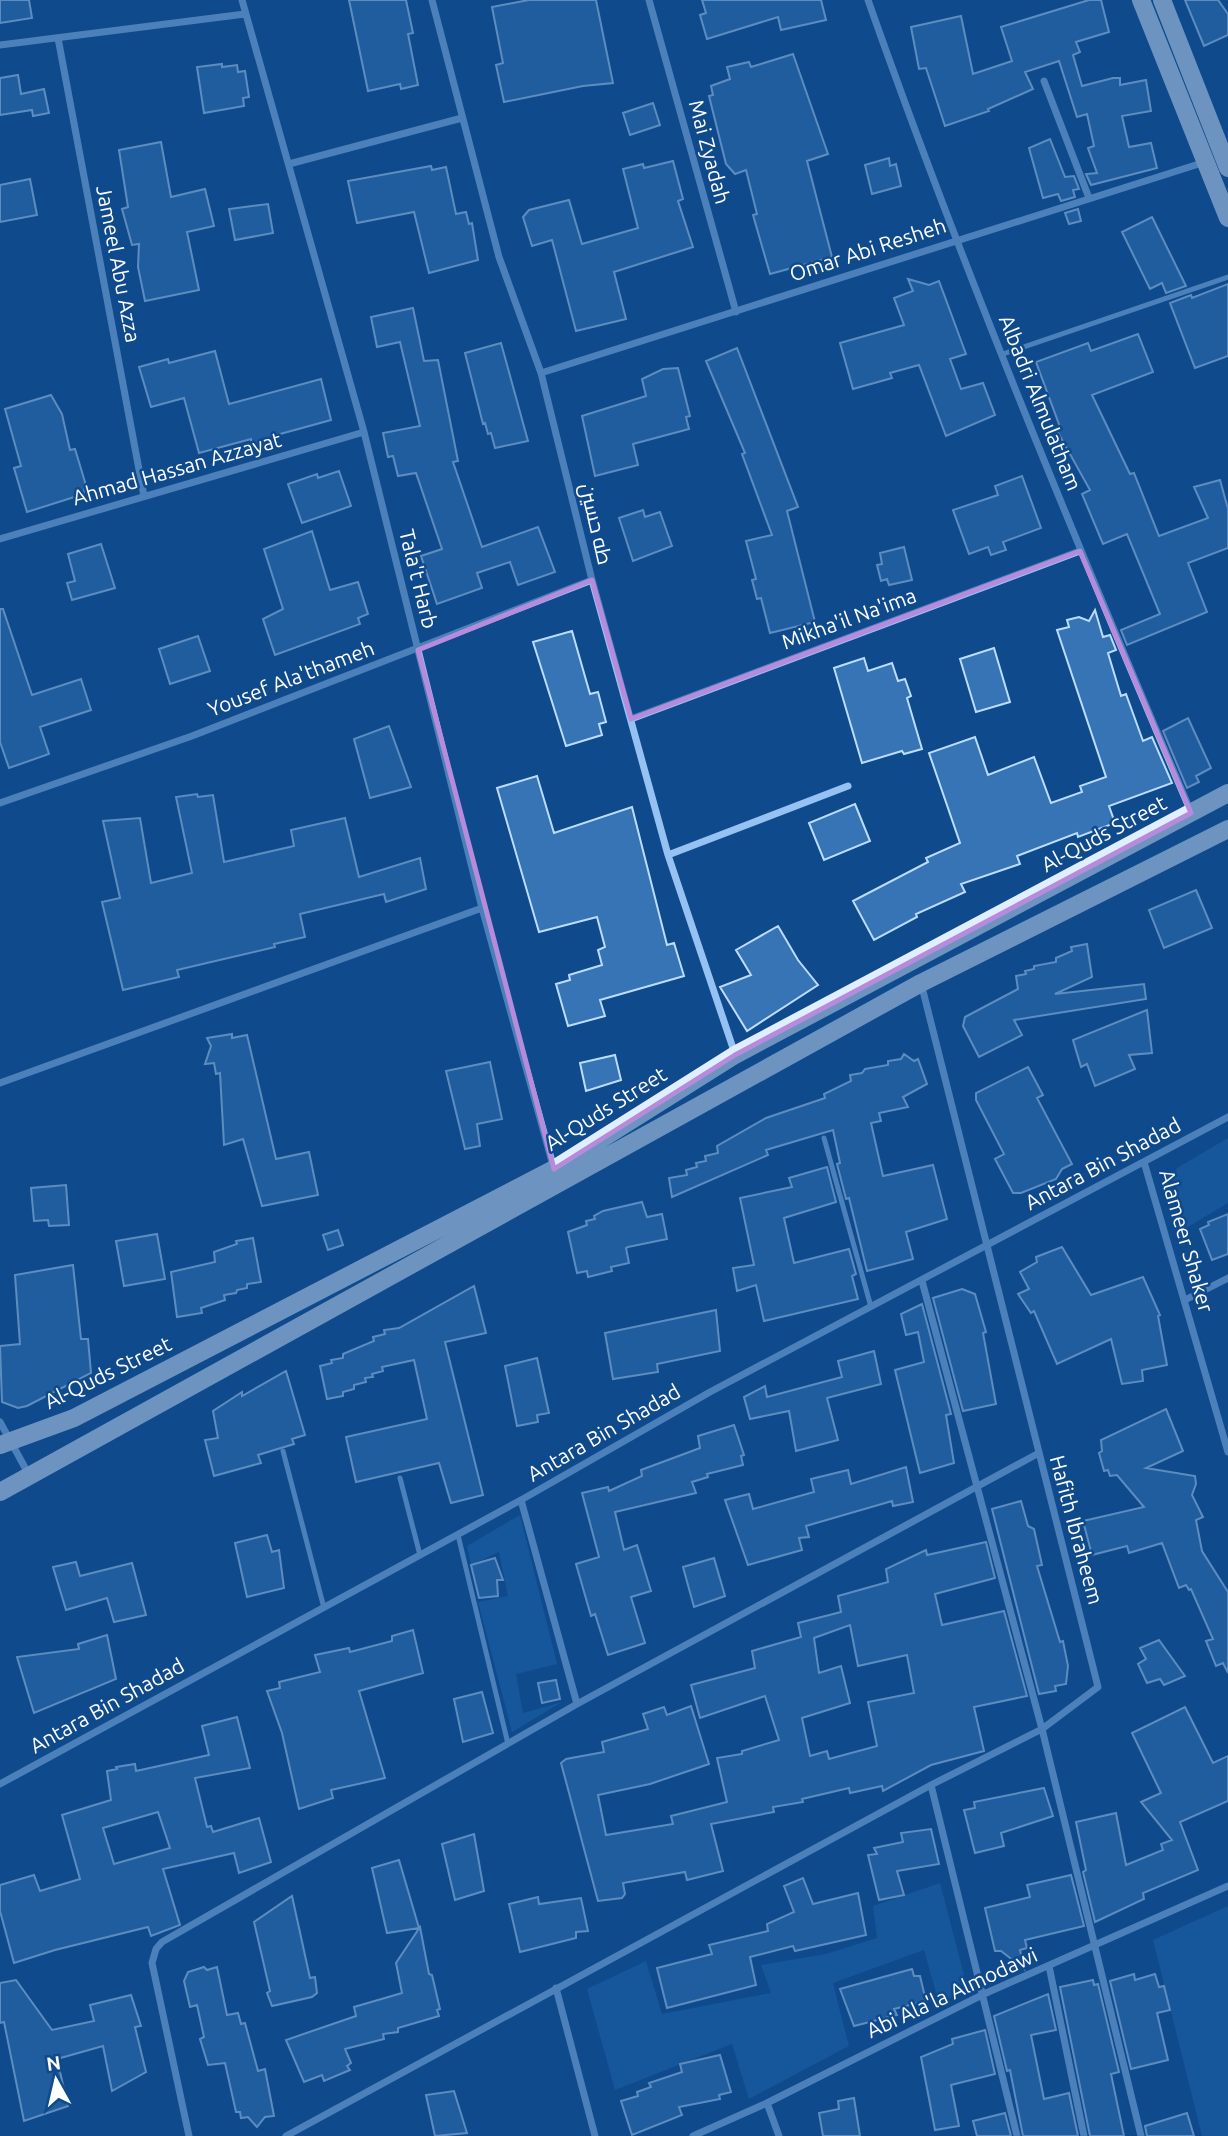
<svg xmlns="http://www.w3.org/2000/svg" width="1228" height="2136" font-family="Ubuntu,Cairo,sans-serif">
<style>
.green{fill:#2064ac}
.building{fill:#3774b6;stroke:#bcdcfe;stroke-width:2;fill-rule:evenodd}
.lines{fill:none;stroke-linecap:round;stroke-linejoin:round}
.service{stroke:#95c2f3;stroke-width:5}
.minor{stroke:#95c2f3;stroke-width:7}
.primary{stroke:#e1eeff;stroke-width:18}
.marked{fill:none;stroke:#b68bdc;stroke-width:5;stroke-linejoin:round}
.labels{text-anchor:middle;stroke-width:5;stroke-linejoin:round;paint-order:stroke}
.street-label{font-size:21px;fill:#fff;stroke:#0f4a8c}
</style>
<rect width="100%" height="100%" fill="#0f4a8c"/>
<path class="green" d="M1228 1138V1203L1181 1231 1169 1191 1177 1168Z
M520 1515 557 1664 516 1674 523 1713 562 1702 512 1732 478 1602 508 1596 499 1552 471 1565 467 1546Z
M940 1883 968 1990 939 2003 924 1950 833 1983 849 2046 749 2099 732 2044 615 2090 587 1989 646 1961 662 2014 771 1993 761 1965 826 1954 877 1938 873 1906Z
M1228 1906V2136H1202L1153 1940Z"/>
<path class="building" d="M0 0H29L32 18 0 23Z
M349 0H406L413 33 408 34 418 85 401 89 400 84 368 91Z
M529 0H596L613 83 583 86 504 102 496 65 503 63 492 7Z
M702 0H821L826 20 781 30 778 17 707 39 700 15 706 13Z
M1089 0H1101L1109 32 1076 42 1080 52 1073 55 1082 86 1113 78H1120V85L1146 80 1151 111 1122 116 1129 147 1151 143 1157 168 1091 185 1086 174 1097 173 1088 148 1094 146 1087 114 1077 117 1059 61 1025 72 1033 89 988 109 989 111 945 126 926 68 919 69 911 27 961 16 973 74 1012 61 1001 27Z
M1185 0H1218L1228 14V35L1204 46Z
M793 54 828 154 807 161 832 257 770 274 753 215 757 214 746 170 735 174 726 164 709 96 713 95 711 86 730 79 727 67 749 62 751 67Z
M222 64V67L237 65 238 72 245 71 249 97 243 98 244 106 204 113 197 67Z
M18 75 21 94 44 89 49 113 33 116 32 110 0 115V78Z
M653 103 660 125 630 135 623 113Z
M1050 139 1065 177 1074 176 1079 189 1073 190 1075 197 1061 201 1058 194 1043 198 1029 148Z
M161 142 171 197 205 189 214 226 187 232 199 290 145 301 138 267 139 244 132 245 122 209 128 207 119 150Z
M889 158 890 166 896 164 901 186 872 194 865 165Z
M673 161 683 199 678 201 693 247 614 272 626 319 576 331 552 240 532 246 523 217 529 210 569 200 582 244 638 228 623 169 643 164 644 168Z
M431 166 432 170 446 167 456 214 466 212 469 224 472 223 478 260 429 273 414 212 357 223 348 181Z
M30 179 37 215 0 222V185Z
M268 204 273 233 235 240 229 209Z
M1078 209 1081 221 1069 224 1065 213Z
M1152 217 1186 286 1166 293 1162 283 1150 289 1122 232Z
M908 279 929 285 939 281 966 354 950 359 961 389 983 383 995 415 946 436 919 365 890 373 892 378 853 389 840 343 904 325 894 298 913 291Z
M1228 284V356L1195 368 1170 303 1191 295 1192 298Z
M413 308 424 361 438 360 458 461 453 462 482 547 538 527 555 572 518 585 510 562 477 573 482 588 437 604 421 556 442 549 416 473 398 476 393 456 388 457 383 433 420 426 400 342 377 347 371 317Z
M1138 334 1153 372 1092 395 1130 474 1134 473 1159 536 1208 518 1194 487 1220 480 1228 509V548L1188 563 1207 612 1127 645 1121 630 1160 614 1127 534 1103 544 1082 494 1090 490 1056 429 1060 427 1036 362 1088 343 1091 351Z
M501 343 528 441 495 448 491 433 488 434 485 423 483 424 465 353Z
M737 348 798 507 787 511 815 622 770 633 761 598 757 599 752 580 756 579 746 541 772 535 742 454 745 453 706 361Z
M215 351 229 404 321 379 331 420 273 436 275 441 252 446 251 439 199 453 184 398 151 407 139 367 168 359 169 363Z
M678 368 690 416 686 417 689 429 633 444 638 465 595 476 582 416 646 396 642 379 663 369Z
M51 395 62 414 70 450 75 449 85 482 84 494 27 512 14 468 21 466 5 409Z
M339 471 351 506 302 523 288 484 317 474 318 478Z
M1022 476 1041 528 1003 542 1006 550 991 555 988 547 969 554 953 510 998 495 995 486Z
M643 510 645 517 660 512 672 546 633 561 619 518Z
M312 531 330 590 358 582 368 614 358 618 360 624 275 655 263 619 283 609 264 549Z
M101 544 115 588 72 600 67 583 75 581 68 554Z
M904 547 912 580 889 585 887 579 881 581 877 565 882 564 880 553Z
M0 609H3L32 695 81 679 91 710 40 727 49 754 9 768 0 742Z
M1095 610 1103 637 1110 635 1116 650 1108 653 1121 696 1126 694 1143 741 1152 737 1172 783 1109 806 1115 823 1078 837 1077 833 1017 856 1020 864 961 884 965 892 916 914 917 917 874 940 853 901 928 862 926 858 960 843 929 753 975 737 988 775 1034 757 1051 803 1082 792 1080 786 1106 777 1057 630 1069 627 1067 620 1079 617 1089 621Z
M572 631 590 694 598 692 606 722 599 724 602 735 566 746 533 642Z
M198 636 210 671 170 684 159 649Z
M994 648 1010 702 976 712 960 659Z
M864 658 868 671 892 663 898 681 905 679 911 696 907 698 922 749 904 754 902 751 862 763 834 668Z
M1188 718 1211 768 1196 776 1199 782 1187 788 1163 731Z
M389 726 411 787 370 798 354 739Z
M537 776 554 833 632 807 667 945 674 943 684 976 600 1000 605 1016 568 1026 556 984 570 980 569 975 602 965 598 950 605 947 597 917 539 932 497 788Z
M197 794 198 797 213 795 224 862 294 846 291 830 345 818 359 877 420 858 426 889 386 902 384 894 300 914 305 937 274 944 275 947 177 970 179 977 123 990 102 902 120 898 103 821 140 818 151 883 192 873 176 797Z
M855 804 870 841 824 860 809 823Z
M1196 890 1212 928 1164 948 1149 910Z
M778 926 798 960 818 985 747 1031 720 987 751 975 736 950Z
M1087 944 1092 977 1055 994 1144 984 1146 999 1014 1020 1022 1035 979 1057 963 1026 965 1017 1018 989 1016 976 1026 974 1025 971 1034 969V966L1056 962V958L1072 951 1071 947Z
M1147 1010 1152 1053 1129 1055 1135 1069 1095 1086 1087 1064 1081 1067 1073 1040Z
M232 1034V1038L247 1035 276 1159 309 1152 318 1195 262 1206 243 1139 224 1145 220 1073 216 1074 214 1063 205 1064 211 1046 207 1038Z
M904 1054 914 1061 918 1059 927 1084 903 1097 908 1107 879 1113 881 1121 871 1123 883 1176 933 1165 947 1219 906 1232 913 1259 867 1271 849 1198 846 1199 837 1164 840 1163 833 1130 766 1150 768 1155 672 1197 669 1178 687 1175 686 1170 697 1167 696 1163 706 1161 705 1156 718 1153 717 1146 766 1118 825 1098 824 1094 851 1081 850 1075 862 1073 865 1069 888 1065V1061L901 1059Z
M615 1055 621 1080 586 1091 580 1063Z
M490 1062 502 1119 477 1124 480 1146 465 1149 446 1071Z
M1028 1067 1043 1095 1037 1098 1072 1164 1062 1169 1056 1179 1021 1193H1013L995 1159 1004 1154 976 1100V1093Z
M827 1167 836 1202 784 1218 794 1263 849 1249 856 1274 852 1276 858 1299 764 1321 756 1285 737 1291 733 1268 754 1265 740 1198 792 1187 789 1178Z
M66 1185 69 1225 49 1226 48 1220 34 1221 31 1188Z
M642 1202 647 1217 662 1214 667 1239 628 1247 626 1248 629 1263 611 1267 612 1271 588 1277 587 1271 577 1273 568 1232 587 1225 586 1221 595 1219 594 1216 603 1211Z
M1228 1214V1254L1212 1260 1200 1229 1209 1225 1208 1222Z
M338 1230 343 1245 328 1250 323 1235Z
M157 1234 165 1279 124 1286 116 1241Z
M253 1238 261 1282 247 1284V1288L237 1290 236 1293 224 1295 225 1300 201 1308 202 1313 177 1317 171 1272 215 1262 214 1252 237 1244 236 1241Z
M1062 1247 1091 1295 1143 1277 1160 1315 1158 1316 1167 1365 1142 1370 1143 1381 1122 1384 1111 1339 1057 1364 1034 1311 1031 1313 1018 1294 1029 1289 1020 1272 1037 1262 1036 1257Z
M73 1265 81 1339H88L91 1373 27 1406 18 1408 2 1402 0 1346 20 1344 15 1275Z
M474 1286 486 1333 445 1342 483 1495 451 1503 439 1463 356 1482 346 1437 427 1419 414 1360 382 1367 383 1371 372 1374 373 1377 365 1378 366 1382 354 1385V1389L343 1392V1396L327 1399 320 1366 332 1363 331 1360 343 1358V1354L374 1341 373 1337 385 1334 384 1330 399 1328Z
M962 1289 975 1294 986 1332 983 1333 996 1404 963 1411 933 1298Z
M922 1304 951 1414 946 1415 954 1463 920 1473 895 1370 924 1362 918 1332 906 1335 901 1314Z
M716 1310 720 1351 657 1364 658 1372 613 1379 605 1333Z
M874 1351 881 1384 827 1398 838 1440 796 1451 789 1411 750 1419 744 1397 765 1386 767 1397 842 1377 838 1361Z
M537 1358 549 1413 537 1415 538 1422 517 1426 505 1366Z
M286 1371 305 1435 292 1439 294 1444 258 1455 261 1463 214 1476 205 1440 218 1438 213 1411 242 1392V1396Z
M1166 1409 1183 1451 1146 1468 1195 1476 1196 1484 1192 1495 1203 1517 1196 1520 1202 1551 1228 1592V1673L1223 1663 1216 1666 1206 1641 1213 1639 1191 1589 1189 1590 1186 1585 1179 1588 1162 1543 1129 1553 1127 1546 1092 1555 1083 1521 1144 1507 1117 1475 1110 1476 1108 1470 1104 1471 1099 1453 1102 1451 1101 1440Z
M734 1425 744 1455 741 1456 743 1465 707 1474 708 1477 692 1482 696 1493 615 1512 624 1550 637 1545 651 1591 631 1597 645 1643 608 1655 595 1614 591 1616 576 1564 599 1557 582 1493 608 1487 609 1491 642 1476 641 1470 700 1448 698 1436Z
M906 1467 913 1502 893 1506 892 1501 806 1526 809 1537 799 1538 802 1550 748 1565 725 1500 749 1494 753 1509 814 1492 811 1479 848 1470 851 1484Z
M1021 1501 1028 1526 1034 1529 1042 1565 1037 1566 1060 1642 1063 1641 1068 1666 1066 1684 1055 1686 1056 1691 1039 1694 992 1509Z
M267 1535 272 1552 279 1550 284 1588 247 1597 235 1543Z
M986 1542 995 1578 935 1594 942 1625 1004 1611 1027 1696 974 1707 984 1751 931 1765 883 1791 882 1786 850 1793 849 1788 802 1799 803 1802 773 1807 774 1812 711 1824 723 1871 687 1880 685 1872 623 1883 625 1894 622 1898 598 1901 561 1763 566 1759 604 1752 602 1742 648 1729 643 1714 664 1707 667 1715 691 1706 709 1764 650 1784 598 1795 606 1835 673 1824 671 1816 727 1802 717 1758 742 1754V1751L779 1740 765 1696 700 1718 691 1685 755 1668 752 1651 801 1637 798 1623 841 1612 838 1596 888 1582 886 1569 926 1550 927 1555ZM850 1625 858 1666 907 1655 914 1693 868 1702 877 1746 829 1759 827 1751 810 1756 802 1718 850 1703 841 1666 819 1673 814 1638Z
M495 1558 503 1580H497L498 1596 479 1598 471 1565Z
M714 1558 725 1596 694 1607 683 1567Z
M76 1562 80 1576 132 1563 146 1615 114 1622 107 1598 66 1610 53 1567Z
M413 1630 423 1673 359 1691 385 1778 331 1790 333 1798 299 1809 282 1733 267 1691 280 1688 279 1682 320 1672 315 1655 349 1648 350 1652 392 1641V1636Z
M107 1635 116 1679 34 1713 17 1657 79 1649 78 1644Z
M1159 1640 1185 1676 1164 1685 1160 1679 1147 1683 1138 1664 1146 1659 1140 1648Z
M556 1680 560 1699 542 1703 538 1683Z
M482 1692 493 1733 463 1742 454 1699Z
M1185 1707 1213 1763 1228 1756V1801L1180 1822 1198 1870 1143 1893 1144 1899 1095 1922 1083 1872 1086 1870 1076 1822 1116 1813 1126 1865 1163 1850 1161 1844 1172 1840 1141 1802 1161 1793 1132 1733Z
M237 1717 250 1768 195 1778 207 1827 211 1826 213 1832 259 1818 271 1862 239 1873 234 1853 163 1869 180 1925 151 1936 148 1927 55 1950 14 1963 0 1911V1885L34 1875 40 1891 80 1879 62 1815 111 1800 107 1771 117 1769 116 1767 135 1764 136 1771 209 1755 202 1726ZM158 1812 170 1848 114 1864 103 1828Z
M1044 1788 1053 1816 1001 1833 1004 1846 975 1853 964 1810 975 1808 974 1802Z
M931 1829 939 1864 897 1871 904 1895 879 1900 868 1855 877 1854 874 1848 903 1842 901 1833Z
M474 1834 484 1891 455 1900 442 1844Z
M399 1860 419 1928 387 1933 372 1868Z
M1071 1875 1084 1926 1025 1940 1027 1948 1020 1950 1024 1969 1001 1951H995L985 1908 1030 1897 1027 1885Z
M803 1878 813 1904 858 1893 866 1935 795 1951 793 1946 750 1957 756 1985 667 2008 657 1968 712 1954 709 1945 768 1931 767 1924 794 1912 784 1886Z
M292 1896 310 1978 315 1977 317 1993 312 1997 272 2006 267 1993 270 1991 254 1922Z
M538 1897 539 1904 581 1898 588 1931 576 1932V1938L520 1952 509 1904Z
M420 1927 429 1974 432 1975 440 2009 437 2010 439 2016 398 2028V2032L383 2034 384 2039 345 2049 351 2063 347 2066 350 2070 324 2081 322 2075 304 2082 286 2040 356 2016 354 2007 402 1993 396 1963Z
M204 1967 207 1970 217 1967 227 2015 238 2013 241 2024 245 2023 258 2071 265 2069 274 2116 265 2117 257 2127 248 2117 241 2118 240 2112H236L225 2063 208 2065 200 2039 204 2037 197 2005 190 2007 184 1981 188 1972Z
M912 1969 914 1976H920L926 2001 894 2009 897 2015 854 2026 840 1989Z
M1134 1974 1135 1980 1155 1974 1159 1987 1164 1986 1170 2010 1157 2013 1168 2060 1131 2069 1110 1981Z
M16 1980 52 2030 94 2021 90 2005 131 1995 141 2026 135 2027 146 2072 112 2091 103 2046 57 2059 68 2106 24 2121 4 2022 0 2023V1983Z
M1093 1980 1094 1985 1098 1984 1119 2072 1111 2074 1124 2136H1090L1060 1987Z
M1048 1994 1056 2030 1031 2035 1044 2099 1069 2093 1078 2136H1023L1010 2070 1007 2071 994 2016Z
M985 2030 995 2074 951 2085 959 2126 935 2130 921 2057 953 2044 952 2039Z
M720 2055 731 2092 719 2095 720 2099 679 2107 682 2115 632 2135 621 2101 638 2096 637 2092 651 2087 649 2083 682 2072 680 2064Z
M454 2091 467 2133 435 2136 426 2095Z
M854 2098 860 2136H823L819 2113 839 2109 838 2101Z
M1005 2113 1011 2136H977L973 2121Z
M1187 2113 1194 2136H1147L1145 2126Z"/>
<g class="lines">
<path class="service" d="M1003 354 1228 277
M824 1138 871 1307
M283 1451 324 1608
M400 1478 420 1555
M458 1535 508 1744"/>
<path class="minor" d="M242 0 364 432 482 908 554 1169
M432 0 499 257 541 373 592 580 668 855 735 1054
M649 0 736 312
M868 0C965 275 1077 544 1191 812
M58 38 144 496
M0 45 245 14
M1044 81 1089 198
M289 164 462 118
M541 373 1205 162
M0 539 364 432
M631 719 1080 551
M0 803 192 736 592 580
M668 855 848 786
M0 1083 482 908
M1144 1162 1228 1452
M922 1281 1042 1729 1141 2136
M1185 1300 1228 1278
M0 1422 29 1475
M521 1500 577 1704
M0 1784 521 1500 710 1392 1228 1117
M931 1785 1017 2136
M1049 1966 1084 2136
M556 1988 595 2136
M767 2103 779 2136
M189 2136 152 1963 156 1949 162 1942 577 1704 1037 1454
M286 2136 931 1785 1042 1729 1098 1687 921 983
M693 2136 767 2103 984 1994 1228 1886"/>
<path class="primary" d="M1141 0 1228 218
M1162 0 1228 168
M0 1445 74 1418 554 1169 735 1055 1228 793
M0 1492 921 983 1228 829"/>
</g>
<path d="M0 0H1228V2136H0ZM1080 551 1191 813 735 1055 554 1169 418 650 592 580 631 719Z" fill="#0f4a8c" fill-opacity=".55" fill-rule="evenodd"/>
<path class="marked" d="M1080 551 1191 813 735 1055 554 1169 418 650 592 580 631 719Z"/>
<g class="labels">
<g class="street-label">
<text transform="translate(709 152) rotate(75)" y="7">Mai Zyadah</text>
<text transform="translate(868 250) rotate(-18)" y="7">Omar Abi Resheh</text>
<text transform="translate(118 264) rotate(79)" y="7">Jameel Abu Azza</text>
<text transform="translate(1040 403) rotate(68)" y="7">Albadri Almulatham</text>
<text transform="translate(177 469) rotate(-16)" y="7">Ahmad Hassan Azzayat</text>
<text transform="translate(596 524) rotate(77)" y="7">طه حسين</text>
<text transform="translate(418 579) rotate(76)" y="7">Tala't Harb</text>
<text transform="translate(849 619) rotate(-20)" y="7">Mikha'il Na'ima</text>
<text transform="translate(291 679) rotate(-21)" y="7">Yousef Ala'thameh</text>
<text transform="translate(1104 834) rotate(-28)" y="7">Al-Quds Street</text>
<text transform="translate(606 1109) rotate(-32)" y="7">Al-Quds Street</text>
<text transform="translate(1103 1164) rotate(-28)" y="7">Antara Bin Shadad</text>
<text transform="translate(1186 1241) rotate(74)" y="7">Alameer Shaker</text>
<text transform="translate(108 1373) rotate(-26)" y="7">Al-Quds Street</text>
<text transform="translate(604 1433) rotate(-30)" y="7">Antara Bin Shadad</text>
<text transform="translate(1076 1530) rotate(75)" y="7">Hafith Ibraheem</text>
<text transform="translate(107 1706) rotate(-29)" y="7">Antara Bin Shadad</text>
<text transform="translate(952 1993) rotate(-25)" y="7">Abi Ala'la Almodawi</text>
</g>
</g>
<g transform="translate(56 2080) rotate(352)" stroke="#0f4a8c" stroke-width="5" paint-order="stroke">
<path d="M0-5L12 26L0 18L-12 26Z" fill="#ffffff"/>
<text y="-10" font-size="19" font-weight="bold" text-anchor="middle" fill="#ffffff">N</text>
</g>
</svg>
